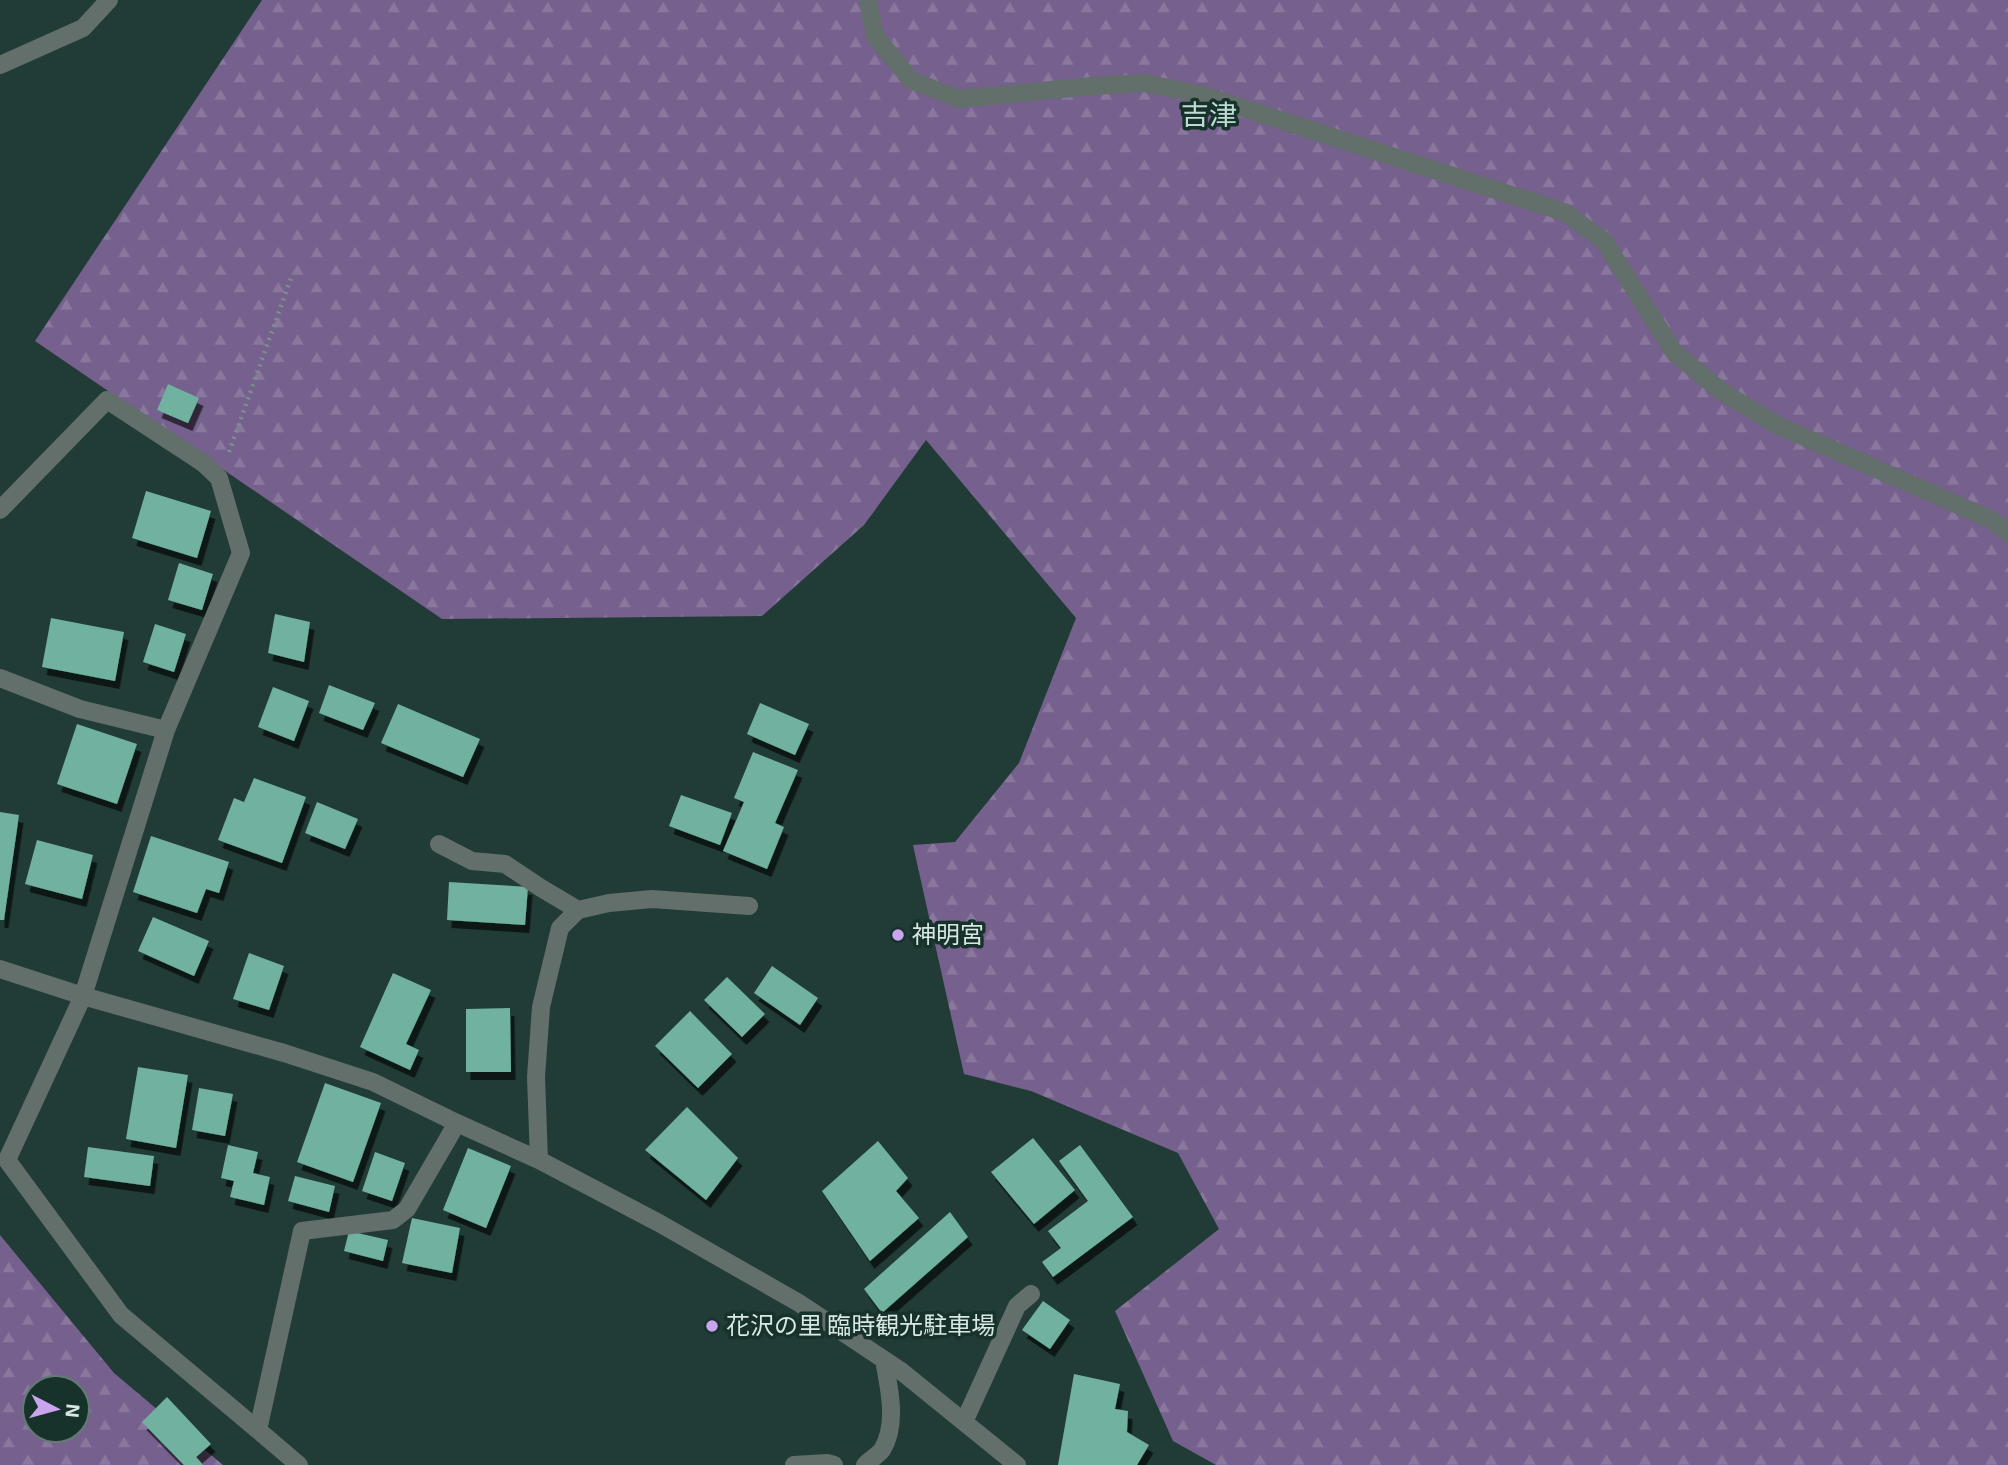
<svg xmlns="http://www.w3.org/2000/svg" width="2008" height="1465" font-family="'Exo 2','Noto Sans JP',sans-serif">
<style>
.forest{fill:url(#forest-firs);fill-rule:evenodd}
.building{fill:#6fb1a0;filter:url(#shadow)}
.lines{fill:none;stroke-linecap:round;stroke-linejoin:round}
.path{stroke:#7b918b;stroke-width:4.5;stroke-dasharray:2 5;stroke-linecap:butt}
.minor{stroke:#636f6b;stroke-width:18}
.poi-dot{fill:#c9a5ee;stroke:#17322b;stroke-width:2.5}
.labels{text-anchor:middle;stroke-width:7;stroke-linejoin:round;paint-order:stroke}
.poi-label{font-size:24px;fill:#d7e7e2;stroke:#17322b;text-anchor:start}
.quarter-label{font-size:28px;fill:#bcdcd3;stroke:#17322b}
</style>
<defs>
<pattern id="forest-firs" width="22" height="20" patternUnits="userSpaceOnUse" patternTransform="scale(1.75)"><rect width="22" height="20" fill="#76608d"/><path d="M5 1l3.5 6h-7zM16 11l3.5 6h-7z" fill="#89779d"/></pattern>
<filter id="shadow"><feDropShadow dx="4.5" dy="8" stdDeviation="0" flood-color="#0009"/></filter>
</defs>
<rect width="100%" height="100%" fill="#213c36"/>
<path class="forest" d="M262 0H2008V1465H1216L1173 1441 1115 1311 1219 1229 1178 1153 1031 1091 964 1074 913 845 955 842 1019 763 1076 618 926 440 864 525 762 616 442 619 35 341Z
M0 1235 114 1373 223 1465H0ZM35 1388H77V1430H35Z"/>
<path class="building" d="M168 384 199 398 188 423 157 410Z
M146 491 211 511 197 558 132 538Z
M179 563 213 574 202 610 168 600Z
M275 614 310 622 304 662 268 653Z
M51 618 124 632 115 681 42 667Z
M155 624 186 634 174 672 143 662Z
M329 685 375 703 363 730 319 713Z
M273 687 309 701 294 741 258 727Z
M760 703 809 724 795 755 747 734Z
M398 704 480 739 463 777 381 743Z
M77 724 137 744 117 804 57 784Z
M753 752 798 770 775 823 784 827 767 869 723 851 744 802 734 798Z
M254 778 306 797 282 863 218 840 234 798 244 802Z
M681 795 732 813 720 845 669 826Z
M317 802 358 819 345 849 305 833Z
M0 812 19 815 4 920H0Z
M151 836 229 862 219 893 206 889 197 913 133 892Z
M37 840 93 855 82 899 25 884Z
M449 882 528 887 525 925 447 920Z
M153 917 209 941 194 976 138 951Z
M249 953 284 966 269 1010 233 999Z
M772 966 818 998 800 1025 754 993Z
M393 973 431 990 406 1044 419 1050 410 1070 360 1047Z
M727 977 765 1014 742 1037 704 1000Z
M510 1008 511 1072H466V1009Z
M690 1011 732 1054 698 1088 655 1046Z
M138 1067 188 1075 176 1148 126 1139Z
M325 1083 381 1103 353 1182 297 1162Z
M199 1088 233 1094 225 1136 192 1130Z
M687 1107 738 1158 706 1200 645 1150Z
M1033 1138 1075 1190 1034 1224 991 1172Z
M878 1141 908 1178 896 1191 919 1218 870 1261 822 1191Z
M228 1145 258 1152 253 1173 270 1177 264 1205 230 1197 234 1181 221 1178Z
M1080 1145 1133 1217 1053 1277 1042 1262 1061 1248 1048 1231 1088 1201 1059 1161Z
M88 1147 154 1156 150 1186 84 1177Z
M468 1148 511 1166 486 1228 443 1210Z
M375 1152 405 1163 392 1201 362 1191Z
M295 1176 335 1186 329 1212 288 1201Z
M950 1212 968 1237 882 1313 864 1289Z
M412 1218 460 1228 452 1273 402 1263Z
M349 1231 388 1240 383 1261 344 1251Z
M1043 1301 1070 1320 1050 1349 1022 1330Z
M1074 1374 1120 1384 1115 1409 1128 1411 1127 1432 1149 1445 1137 1465H1058Z
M167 1397 211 1444 196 1457 203 1465H184L142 1422Z"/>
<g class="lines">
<path class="path" d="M229 452 292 275"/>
<path class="minor" d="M868 0 875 36 911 80 959 99 1092 86 1144 83 1203 95 1564 212 1604 241 1674 352 1721 391 1777 425 1992 520 2008 533
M0 65 83 28 109 0
M0 510 107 400 203 463 219 478 241 553 166 730 83 996 7 1160 121 1315 258 1430
M0 678 80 709 166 730
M439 844 472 861 505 864 541 888 578 910
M0 969 83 996 284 1053 373 1082 457 1123 539 1160 659 1223 799 1303 901 1371 1017 1465
M539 1160 536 1077 541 1007 560 928 578 910 609 903 652 899 749 906
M964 1422 1017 1306 1031 1294
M299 1465 258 1430 302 1231 393 1220 407 1209 457 1123
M794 1465 827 1463 834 1465
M865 1465C870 1460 878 1455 882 1450 898 1424 889 1388 884 1360"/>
</g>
<g class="poi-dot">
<circle cx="898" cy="935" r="7"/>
<circle cx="712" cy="1326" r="7"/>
</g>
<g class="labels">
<g class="poi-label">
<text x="912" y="943">神明宮</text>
<text x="726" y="1334">花沢の里 臨時観光駐車場</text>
</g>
<g class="quarter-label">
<text x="1209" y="125">吉津</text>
</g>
</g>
<g transform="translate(56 1409) rotate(96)"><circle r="33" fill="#17322b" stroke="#647a74" stroke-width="2"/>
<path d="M0-5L12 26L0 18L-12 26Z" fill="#c9a5ee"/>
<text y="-10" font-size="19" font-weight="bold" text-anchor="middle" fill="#d7e7e2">N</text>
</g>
</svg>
